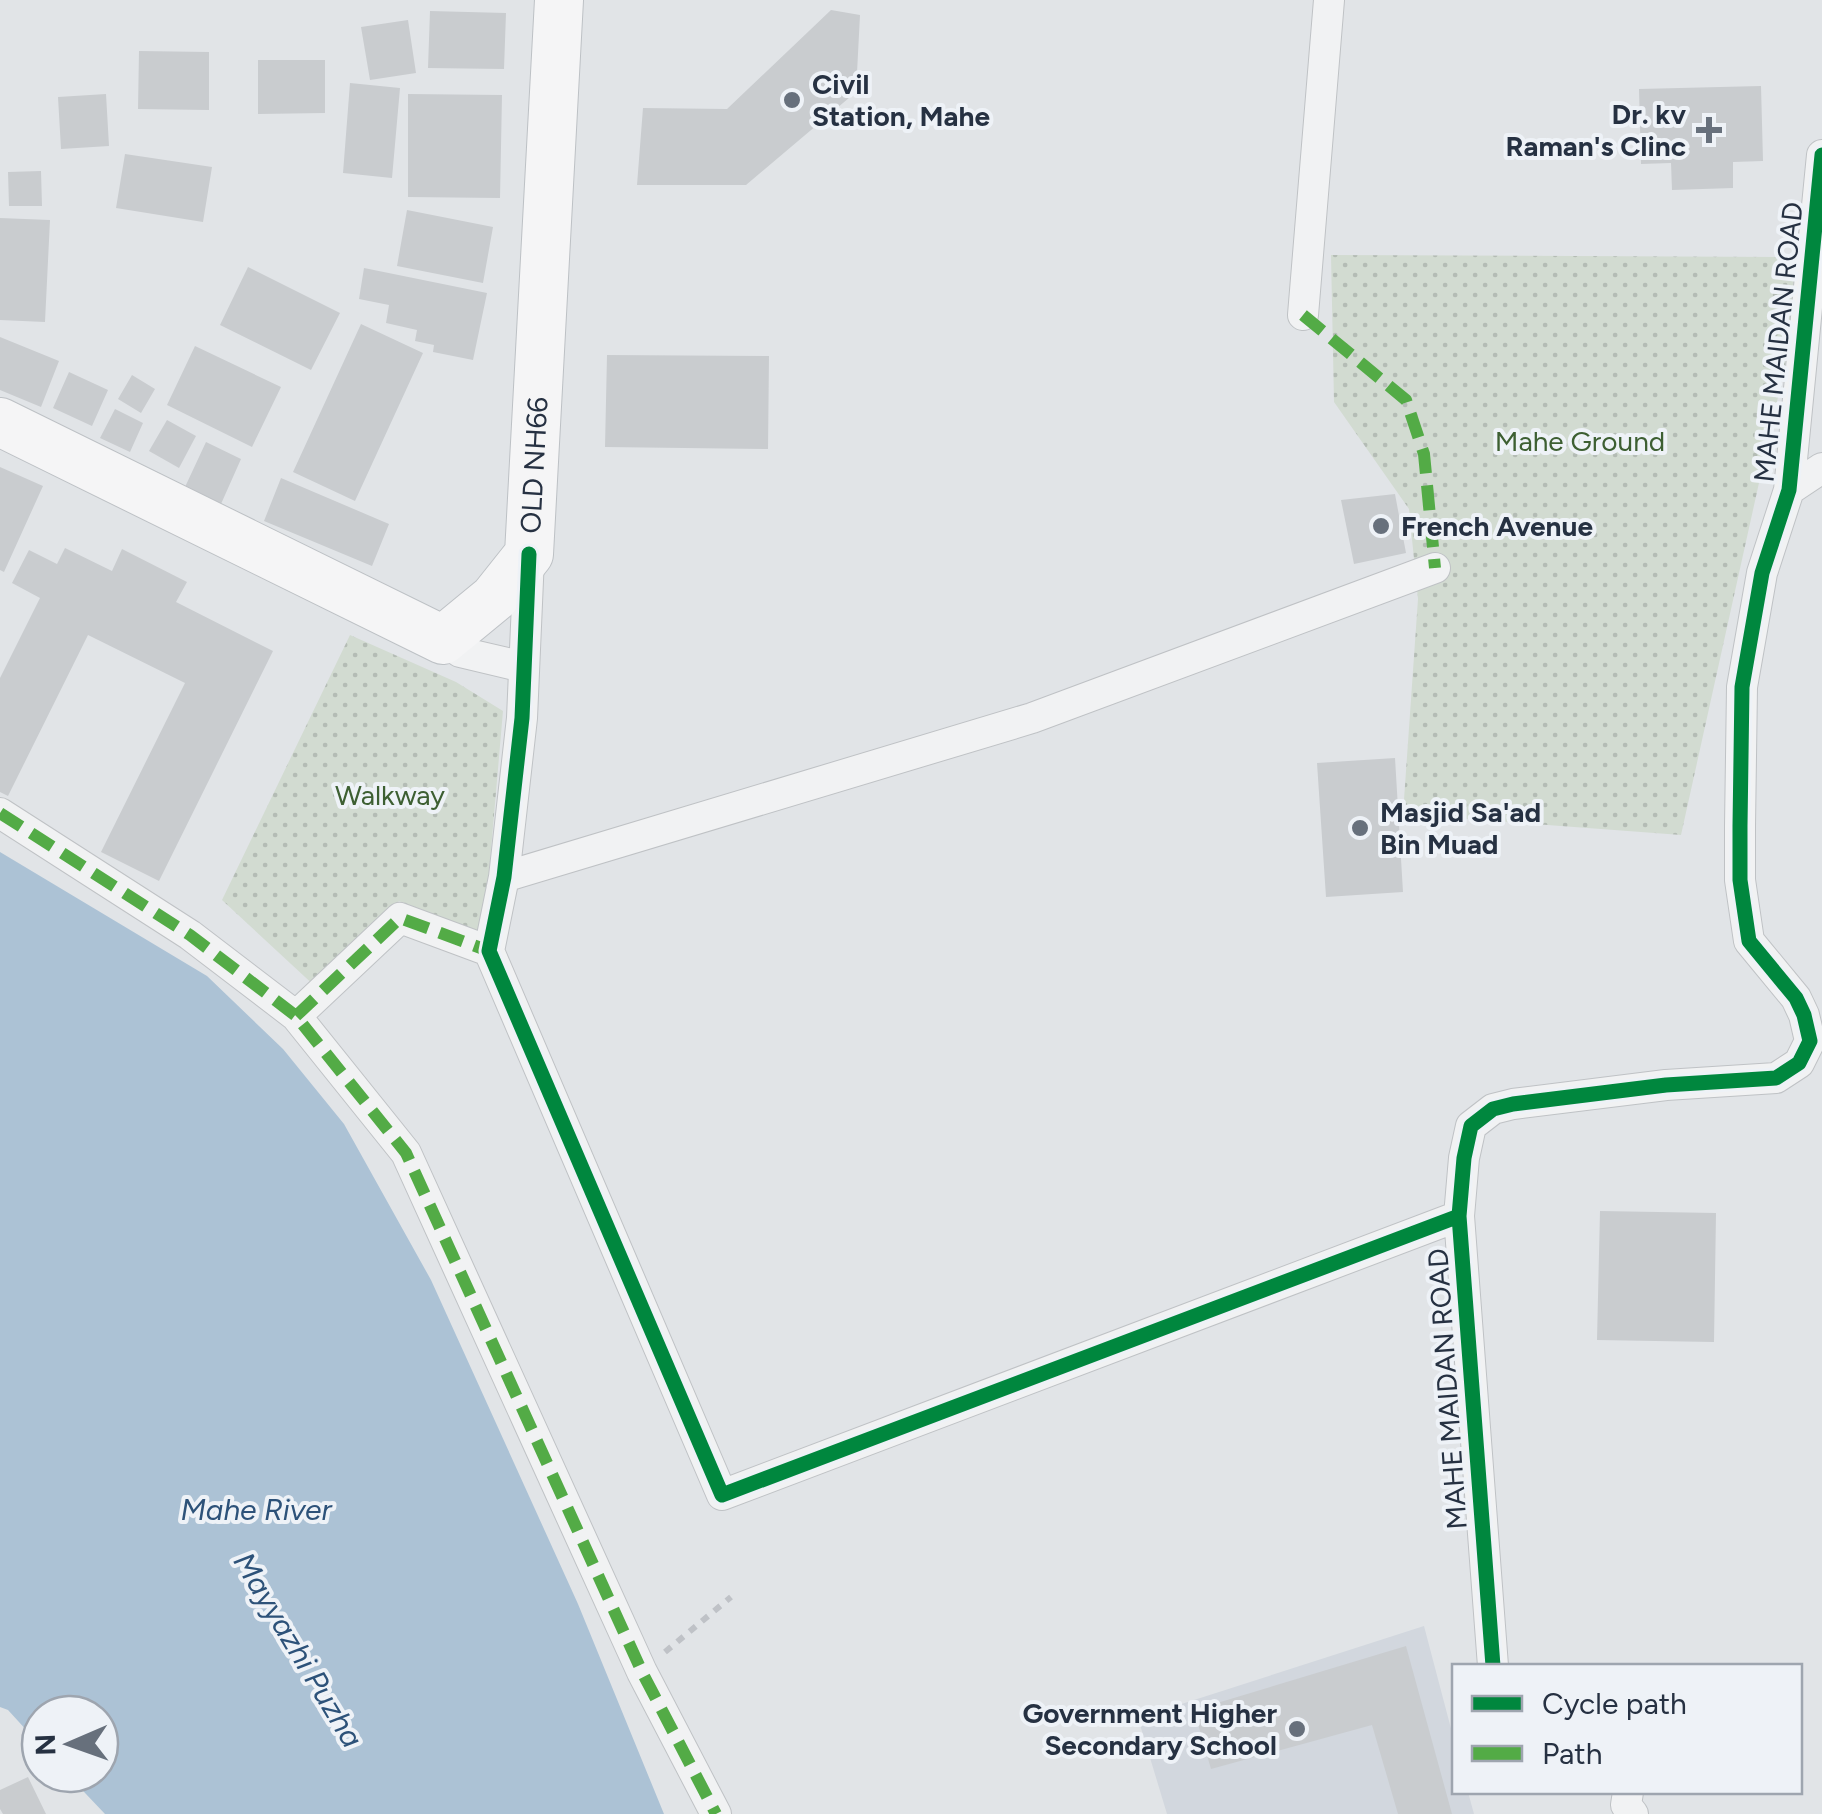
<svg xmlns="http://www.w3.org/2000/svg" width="1822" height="1814" font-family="Figtree,sans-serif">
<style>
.built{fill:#d2d7de}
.grass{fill:url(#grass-dots)}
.water{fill:#acc2d5}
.building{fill:#c9cccf}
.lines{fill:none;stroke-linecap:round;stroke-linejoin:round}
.street-casing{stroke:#bfc2c5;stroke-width:32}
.primary-casing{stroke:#bdc1c5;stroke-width:50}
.path{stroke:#bfc2c7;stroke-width:6;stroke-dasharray:8 8;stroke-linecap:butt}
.street{stroke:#f1f2f3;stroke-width:30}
.primary{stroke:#f5f5f6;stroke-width:48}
.quiet{stroke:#53ab46;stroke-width:12;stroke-dasharray:25 12;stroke-linecap:butt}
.cycleway-casing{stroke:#eef2f7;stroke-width:21}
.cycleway{stroke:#00873e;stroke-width:15}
.poi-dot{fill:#67707c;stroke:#eef2f7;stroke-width:4}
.labels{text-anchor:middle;stroke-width:8;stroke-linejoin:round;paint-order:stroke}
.poi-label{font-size:28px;font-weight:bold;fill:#263142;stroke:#eef2f7;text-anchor:start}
.street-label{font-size:28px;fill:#263142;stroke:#eef2f7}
.park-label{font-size:28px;fill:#3d5f32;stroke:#eef2f7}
.water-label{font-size:30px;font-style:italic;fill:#2d5279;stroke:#eef2f7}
</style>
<defs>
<pattern id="grass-dots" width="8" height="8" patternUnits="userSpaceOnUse" patternTransform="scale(2.5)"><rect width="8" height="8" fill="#d2dbd1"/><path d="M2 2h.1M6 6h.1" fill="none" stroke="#b4bcb5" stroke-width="1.8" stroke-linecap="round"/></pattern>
</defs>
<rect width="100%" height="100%" fill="#e1e4e7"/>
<path class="built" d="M1424 1626 1454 1740V1792H1468L1474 1814H1167L1138 1718Z"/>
<path class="grass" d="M1331 255 1802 257 1786 361 1681 835 1403 814 1418 599 1409 509 1334 402Z
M350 635 456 682 503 711 489 873 480 932 399 901 318 989 222 900Z"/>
<path class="water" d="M0 852 207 976 283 1049 344 1124 431 1280 578 1604 664 1814H105L67 1774H100V1714H40V1745L8 1710 0 1707Z"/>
<path class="building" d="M831 10 860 15 856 92 746 185H637L643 108 727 109Z
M430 11 506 13 504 69 428 68Z
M408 20 416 73 370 80 361 27Z
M139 51 209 52V110L138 109Z
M258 60H325V113L258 114Z
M350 83 400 88 392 178 343 173Z
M1761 86 1763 161 1733 162V188L1672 190 1671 163 1641 164 1639 89Z
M106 94 109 146 61 149 58 97Z
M408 94 502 95 500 198 408 197Z
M125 154 212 167 203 222 116 208Z
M41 171 42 206H9L8 172Z
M407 210 493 227 483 283 397 266Z
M0 218 50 220 45 322 0 320Z
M248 267 340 313 311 370 220 325Z
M364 268 487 293 473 360 433 352 434 345 415 341 417 330 386 323 389 305 359 299Z
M361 324 423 353 355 501 293 472Z
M0 337 59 361 41 407 0 390Z
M195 346 281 387 252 447 167 405Z
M607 355 769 356 768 449 605 447Z
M69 372 108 390 92 426 53 408Z
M132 375 155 389 141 413 118 399Z
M115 409 143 423 130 452 100 438Z
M167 420 196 436 179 468 149 451Z
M206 442 241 459 221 504 185 487Z
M0 467 43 486 4 572 0 570Z
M281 478 389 524 372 566 264 521Z
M1395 494 1406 553 1354 564 1341 500Z
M65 548 112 571 122 549 187 582 176 602 273 651 159 881 101 852 185 683 88 635 8 796 0 792V678L40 598 12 583 29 550 57 564Z
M1395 758 1403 892 1326 897 1317 763Z
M1600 1211 1716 1213 1714 1342 1597 1340Z
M1406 1646 1452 1814H1398L1372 1725 1211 1769 1194 1710Z
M28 1777 46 1814H3L0 1809V1790Z"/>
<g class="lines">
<g class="street-casing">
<path id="street" d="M1303 315 1329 0
M1789 490 1822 468
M529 557 522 718 504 877 489 951 722 1495 1459 1216
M443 640 460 652 524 667
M0 813 190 935 296 1016 406 1153 642 1672 716 1814
M504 877 1032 718 1435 568
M296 1016 400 918 489 951
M1493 1666 1459 1216 1464 1158 1471 1126 1493 1109 1513 1104 1666 1085 1776 1078 1799 1063 1810 1041 1804 1015 1796 998 1749 941 1740 880V826L1742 687 1762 573 1789 490 1822 155
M1628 1792 1626 1805 1633 1814"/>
</g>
<g class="primary-casing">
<g id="primary">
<path id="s1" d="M0 422 443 640 494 598 529 554 559 0"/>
</g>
</g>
<path class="path" d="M665 1652 731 1597"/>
<use href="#street" class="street"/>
<use href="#primary" class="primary"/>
<path class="quiet" d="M1303 315 1406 400 1424 454 1435 568
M0 813 190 935 296 1016 406 1153 642 1672 716 1814
M296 1016 400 918 489 951"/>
<g class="cycleway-casing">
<path id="cycleway" d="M529 554 522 718 504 877 489 951 722 1495 1459 1216
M1493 1666 1459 1216 1464 1158 1471 1126 1493 1109 1513 1104 1666 1085 1776 1078 1799 1063 1810 1041 1804 1015 1796 998 1749 941 1740 880V826L1742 687 1762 573 1789 490 1822 155"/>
</g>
<use href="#cycleway" class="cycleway"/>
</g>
<g class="poi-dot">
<circle cx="792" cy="100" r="10"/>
<path d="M1704 115h10v10h10v10h-10v10h-10v-10h-10v-10h10z"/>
<circle cx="1381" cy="526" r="10"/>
<circle cx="1360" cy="828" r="10"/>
<circle cx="1297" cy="1729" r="10"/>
</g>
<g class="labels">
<g class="poi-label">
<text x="812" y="94">Civil<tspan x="812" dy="32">Station, Mahe</tspan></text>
<text x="1686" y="124" text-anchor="end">Dr. kv<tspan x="1686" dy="32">Raman's Clinc</tspan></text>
<text x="1401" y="536">French Avenue</text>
<text x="1380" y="822">Masjid Sa'ad<tspan x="1380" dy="32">Bin Muad</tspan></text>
<text x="1277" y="1723" text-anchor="end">Government Higher<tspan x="1277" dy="32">Secondary School</tspan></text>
</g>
<g class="street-label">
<text transform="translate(1778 342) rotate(-84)" y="10">MAHE MAIDAN ROAD</text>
<text dy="10" stroke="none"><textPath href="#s1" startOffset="705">OLD NH66</textPath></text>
<text transform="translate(1447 1389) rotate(-94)" y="10">MAHE MAIDAN ROAD</text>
</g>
<g class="park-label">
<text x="1580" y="451">Mahe Ground</text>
<text x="390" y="805">Walkway</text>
</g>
<g class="water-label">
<text x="256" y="1520">Mahe River</text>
<text transform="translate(298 1650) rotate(59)" y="10">Mayyazhi Puzha</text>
</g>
</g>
<rect x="1452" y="1664" width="350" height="130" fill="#eef2f7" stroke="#9ea5af" stroke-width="2.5"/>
<rect x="1472" y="1696" width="50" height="15" fill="#00873e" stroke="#9ea5af" stroke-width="2.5"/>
<text x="1542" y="1714" font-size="30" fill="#263142">Cycle path</text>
<rect x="1472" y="1746" width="50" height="15" fill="#53ab46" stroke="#9ea5af" stroke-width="2.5"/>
<text x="1542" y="1764" font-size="30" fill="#263142">Path</text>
<g transform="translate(70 1744) rotate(268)"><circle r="48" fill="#eef2f7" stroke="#9ea5af" stroke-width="2.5"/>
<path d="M0-8L18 38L0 25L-18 38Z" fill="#67707c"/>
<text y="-15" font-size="28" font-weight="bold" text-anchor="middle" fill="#263142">N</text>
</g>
</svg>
